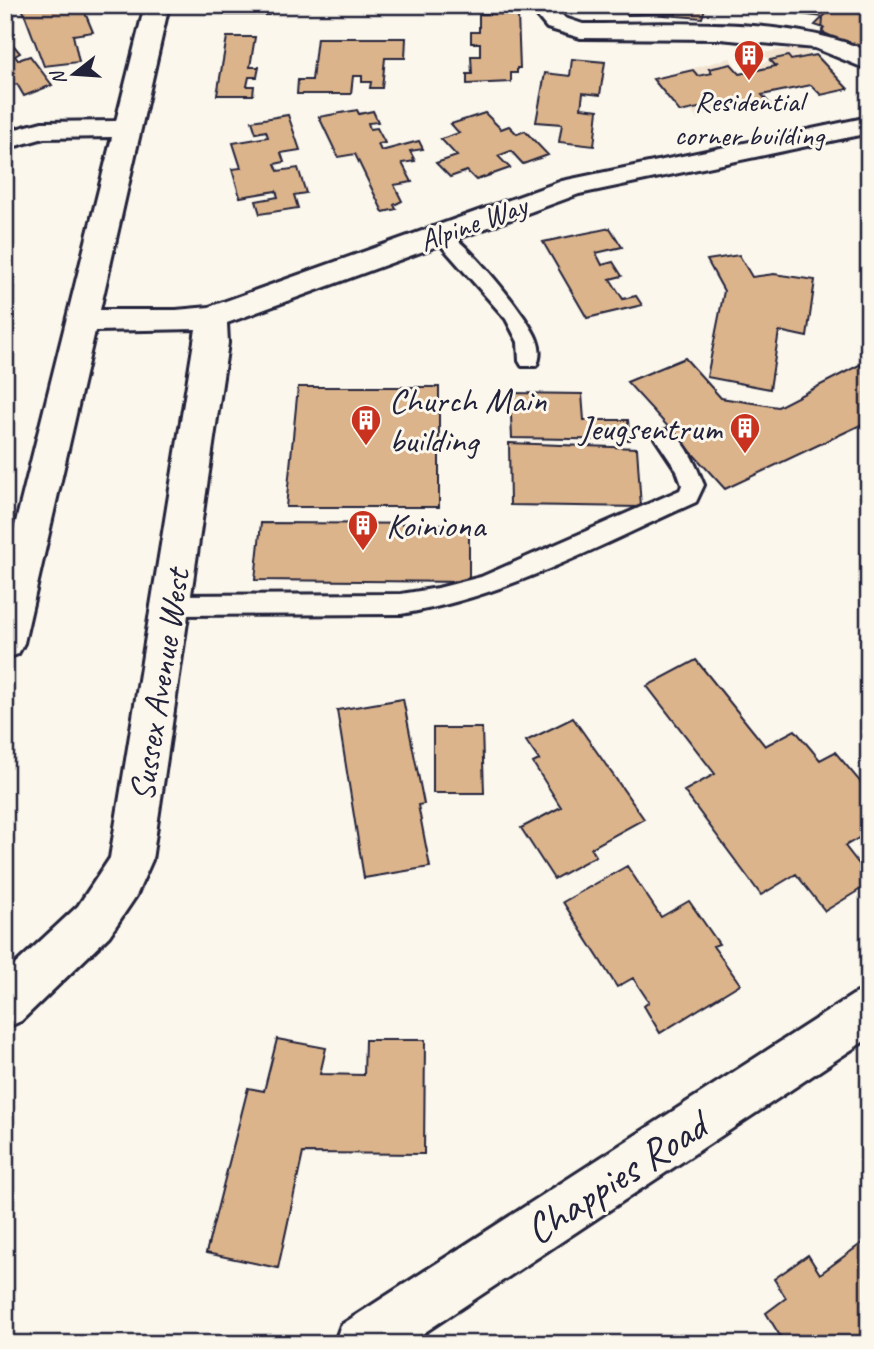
<svg xmlns="http://www.w3.org/2000/svg" width="874" height="1349" font-family="Caveat,sans-serif">
<style>
.built{fill:#f1e3cf}
.building{fill:#dbb48c;stroke:#22223b;stroke-width:2}
.lines{fill:none;stroke-linecap:round;stroke-linejoin:round}
.lane-casing{stroke:#22223b;stroke-width:6}
.street-casing{stroke:#22223b;stroke-width:6}
.lane{fill:#fbf7ec;fill-rule:evenodd}
.street{fill:#fbf7ec;fill-rule:evenodd}
.labels{text-anchor:middle;stroke-width:6;stroke-linejoin:round;paint-order:stroke}
.far-poi-label{font-size:30px;fill:#22223b;stroke:#fbf7ec}
.far-street-label{font-size:30px;fill:#22223b;stroke:#fbf7ec}
.poi-label{font-size:35px;fill:#22223b;stroke:#fbf7ec;text-anchor:start}
.street-label{font-size:35px;fill:#22223b;stroke:#fbf7ec}
.near-street-label{font-size:42px;fill:#22223b;stroke:#fbf7ec}
</style>
<rect width="100%" height="100%" fill="#fbf7ec"/>
<filter id="ink" filterUnits="userSpaceOnUse"><feTurbulence type="fractalNoise" baseFrequency=".0143" numOctaves="2"/><feDisplacementMap in="SourceGraphic" scale="14" xChannelSelector="R" yChannelSelector="G"/><feConvolveMatrix kernelMatrix="1 2 1 2 8 2 1 2 1" color-interpolation-filters="sRGB"/></filter>
<g filter="url(#ink)">
<path class="built" d="M802 47 848 89 821 95 811 85 763 95 770 104 744 110 735 100 697 119 666 76 730 58 740 74 770 60 761 53Z"/>
<path class="building" d="M21 5H99L83 8 93 32 73 35 79 62 44 66Z
M228 5H270L269 15H226Z
M611 5H673L676 14 627 15 625 10 612 11Z
M611 5H706L702 18 612 11Z
M733 5H869V54L822 32 823 17Z
M778 5H869V57L822 32 824 28 815 25 829 11Z
M479 14H518L520 68H517V73H511V82L467 84V74H472L471 56H480V43H471V32H479Z
M5 35 20 53 15 56 18 60 30 56 52 85 24 96 17 84 5 88Z
M227 37H255L250 67H259L257 77H249L247 86H254L253 95H217Z
M317 38H406L405 58H385L382 88H370L371 82H362V76H353L351 94H297L298 80H312Z
M816 55 848 89 821 95 811 85 762 95 770 104 744 110 736 100 680 112 653 79 693 70 698 76 712 73 709 69 731 64 740 74 776 66 770 60 788 56 791 60Z
M572 59 605 62 600 95 583 93 581 108 598 110 594 146 559 142 562 124 536 122 545 73 570 76Z
M357 110 359 114 373 111 378 122 368 123 370 129 377 128 385 143 378 144 381 151 419 141 423 149 410 151 415 161 402 163 412 182 394 185 402 201 394 205 396 209 383 212 355 154 338 157 319 117Z
M485 113 501 129 509 126 517 134 525 131 548 155 523 164 511 151 498 156 510 168 476 180 467 171 450 177 436 163 457 156 441 139 459 133 451 124Z
M288 115 300 150 281 153 284 162 275 164 278 171 298 168 306 193 294 195 298 208 260 214 256 201 278 197 276 191 240 197 232 169 241 168 233 143 268 137 266 131 256 133 252 121Z
M610 228 622 247 596 253 602 265 613 262 622 276 610 279 623 299 636 296 642 305 587 318 543 242Z
M739 255 752 277 774 274 815 280 807 337 779 331 770 389 707 377 724 291 707 260Z
M685 358 721 398 778 407 869 360V421L725 489 627 382Z
M298 387H439V507H286Z
M510 393 582 394 584 420H628L630 440 512 438Z
M509 443 637 448 641 507 510 505Z
M261 523 469 524V582L255 580Z
M696 660 765 746 795 730 820 760 835 752 869 792V832L845 846 869 877V884L825 911 796 874 761 895 684 791 715 774 647 686Z
M403 699 424 804 418 805 430 867 364 878 337 710Z
M573 718 644 819 591 848 596 856 554 879 521 828 561 807 533 763 539 760 526 741Z
M433 728H482L484 793H433Z
M627 866 661 917 689 901 719 944 713 946 740 984 660 1033 644 1006 649 1002 633 978 617 987 563 902Z
M277 1039 326 1048 320 1074 364 1075 365 1040H425L424 1154 303 1153 278 1268 206 1253 248 1088 264 1091Z
M869 1238V1329L865 1332 869 1344H785L766 1313 786 1298 774 1279 808 1255 820 1274Z"/>
<g class="lines">
<g class="lane-casing">
<path id="lane" d="M441 229C462 235 529 317 537 340 540 348 541 358 536 366H522L519 361 518 342 506 319 432 235Z
M666 430C685 436 697 468 704 485L696 502C600 545 505 597 401 614L171 615 163 612 159 605 163 598 171 595 401 594 438 588 481 577 680 490 682 485 677 471 655 438 658 432Z"/>
</g>
<g class="street-casing">
<path id="street" d="M145 5H169L100 310H176L209 307 562 181 869 117V133L579 194 227 323 228 343 152 860 136 896 109 936 21 1021 5 1028V974L78 906 110 858 196 329 95 331 24 643 18 654 5 659V566L112 137 44 138 5 149V132L42 122 116 121Z
M528 5H553L565 18 583 24C668 24 793 16 869 52V70L815 48 720 39 581 38 547 28Z
M869 988V1038L407 1344H334L341 1325 853 995Z"/>
</g>
<use href="#lane" class="lane"/>
<use href="#street" class="street"/>
</g>
</g>
<defs>
<g id="building-pin" transform="scale(1.575)"><path d="M0 17L-7.5 6A9.5 9.5 0 1 1 7.5 6Z" fill="#c8321e" stroke="#fbf7ec"/><path d="M-4-6H4V6H1V3H-1V6H-4ZM-2.5-4.3h1.7v1.8h-1.7ZM.8-4.3h1.7v1.8H.8ZM-2.5-1h1.7V.8h-1.7ZM.8-1h1.7V.8H.8Z" fill="#fff"/></g>
</defs>
<g fill-rule="evenodd">
<use href="#building-pin" x="749" y="55"/>
<use href="#building-pin" x="366" y="420"/>
<use href="#building-pin" x="745" y="428"/>
<use href="#building-pin" x="363" y="525"/>
</g>
<g class="labels">
<g class="far-poi-label">
<text x="749" y="111">Residential<tspan x="749" dy="34">corner building</tspan></text>
</g>
<g class="far-street-label">
<text transform="translate(473 223) rotate(-20)" y="10">Alpine Way</text>
</g>
<g class="poi-label">
<text x="389" y="412">Church Main<tspan x="389" dy="40">building</tspan></text>
<text x="722" y="440" text-anchor="end">Jeugsentrum</text>
<text x="386" y="537">Koiniona</text>
</g>
<g class="street-label">
<text transform="translate(159 685) rotate(-81)" y="12">Sussex Avenue West</text>
</g>
<g class="near-street-label">
<text transform="translate(615 1177) rotate(-33)" y="15">Chappies Road</text>
</g>
</g>
<rect width="874" height="1349" fill="none" stroke="#fbf7ec" stroke-width="28"/>
<rect x="14" y="14" width="846" height="1321" fill="none" stroke="#22223b" stroke-width="2.5" filter="url(#ink)"/>
<g transform="translate(74 74) rotate(253)" stroke="#fbf7ec" stroke-width="5" paint-order="stroke">
<path d="M0-5L12 26L0 18L-12 26Z" fill="#22223b"/>
<text y="-10" font-size="19" font-weight="bold" text-anchor="middle" fill="#22223b">N</text>
</g>
</svg>
